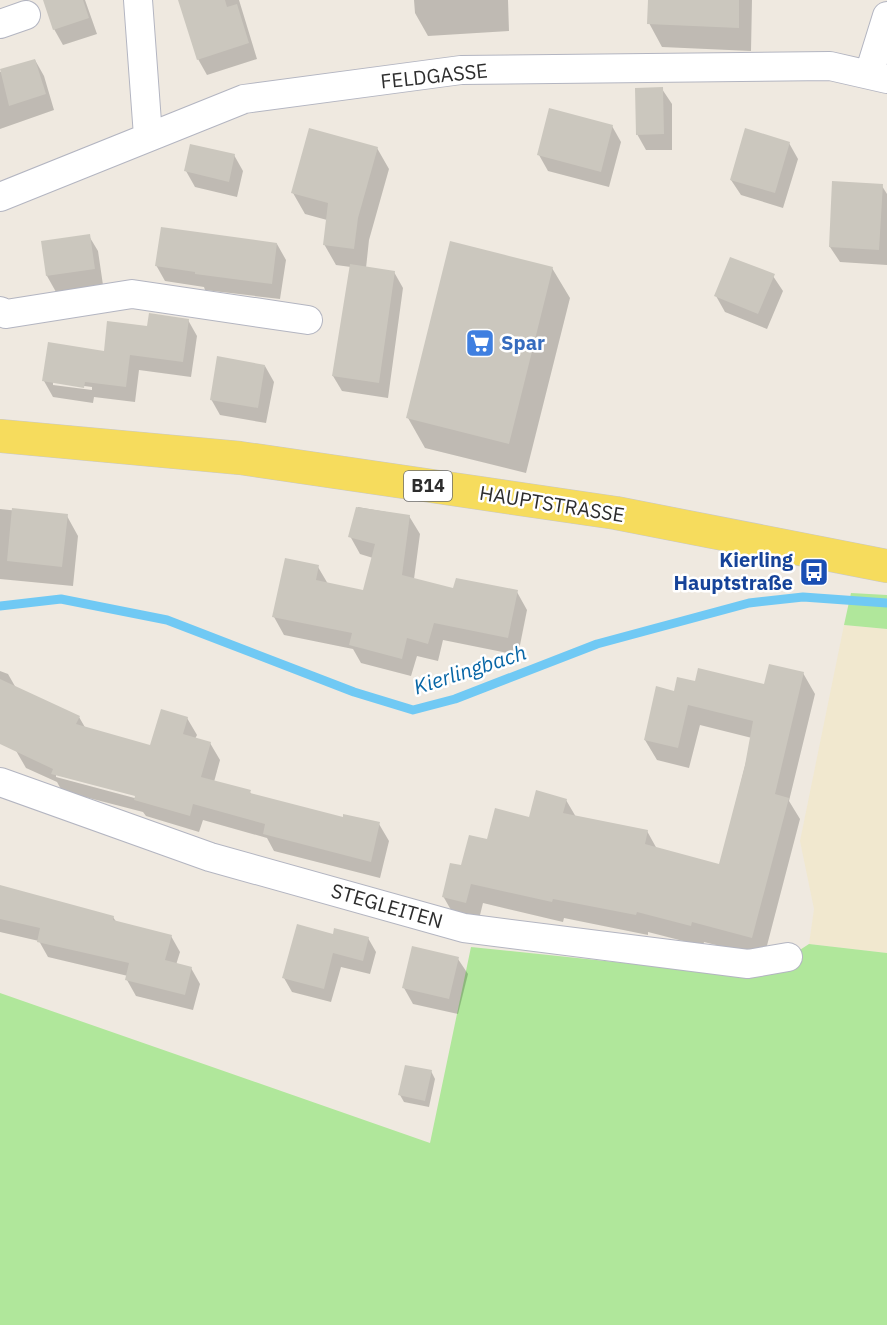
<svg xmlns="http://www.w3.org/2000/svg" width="887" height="1325" font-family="'IBM Plex Sans',sans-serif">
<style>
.education{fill:#f1e8cf}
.green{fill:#b0e79b}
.shadow{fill:#0003;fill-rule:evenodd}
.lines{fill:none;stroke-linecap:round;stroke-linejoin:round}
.stream{stroke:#70c9f4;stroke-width:9}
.building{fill:#cbc7be}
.minor-casing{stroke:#b3b5c1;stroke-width:30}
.major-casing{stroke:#c8c8c8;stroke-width:34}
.minor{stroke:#fff;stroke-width:28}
.major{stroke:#f6dc5d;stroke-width:33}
.labels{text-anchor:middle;stroke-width:5;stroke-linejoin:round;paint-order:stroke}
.shield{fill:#fff;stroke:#6c6c6c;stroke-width:1.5}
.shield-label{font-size:18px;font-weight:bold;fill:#2d2d2d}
.street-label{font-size:20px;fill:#2d2d2d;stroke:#fff}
.shop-label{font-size:20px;font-weight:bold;fill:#366cbe;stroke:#fff;text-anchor:start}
.transit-label{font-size:20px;font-weight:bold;fill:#164399;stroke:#fff;text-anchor:end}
.water-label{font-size:21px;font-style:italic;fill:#0866a6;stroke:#fff}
</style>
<rect width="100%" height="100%" fill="#efe9e0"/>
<path class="education" d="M844 625 887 629V953L809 944 814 909 800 841Z"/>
<path class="green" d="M851 593 887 595V629L844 625Z
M809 944 887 953V1325H0V993L430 1143 471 947 758 977Z"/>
<path class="shadow" d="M45 0H85L97 34 63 45 54 29Z
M184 0H239L257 59 207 75 198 59Z
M414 0H508L509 31 428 36 415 13Z
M649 0H752L751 51 662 47 649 23Z
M35 60 44 76 54 110 0 129V72Z
M662 89 672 104V150H646L637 134Z
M612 126 621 142 609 187 548 171 539 155Z
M789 143 798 159 783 208 741 195 731 180Z
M377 148 389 169 369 240 366 268 394 272 403 288 388 398 342 391 333 376 351 267 336 265 324 244 327 220 305 214 293 193Z
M234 155 243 171 237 197 195 187 186 171Z
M882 186 887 194V265L840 262 830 247Z
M89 236 98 251 103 285 56 292 47 276 42 242Z
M277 244 286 260 280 299 205 290 204 287 165 281 156 265Z
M552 268 570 298 526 473 425 448 408 418Z
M773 276 783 291 767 329 725 312 716 296Z
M188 320 197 336 191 377 139 370 135 402 94 397 93 403 53 397 44 381 105 353 148 327ZM53 382 92 387V390L53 385Z
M265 366 274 382 266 423 220 415 211 399Z
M358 507 409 516 420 534 414 579 454 590 517 592 527 610 518 655 443 640 438 661 417 656 411 676 361 663 353 649 284 635 274 617 318 567 328 584 364 592 373 558 360 554 350 536Z
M0 509 67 516 78 536 73 586 0 579Z
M0 671 8 674 16 688 79 717 86 729 152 747 187 718 197 735 195 739 210 743 220 760 214 782 250 792 252 795 344 819 379 824 389 841 380 878 274 851 267 838 203 820 199 832 146 816 143 812 62 791 57 782 26 768 0 723ZM56 774 143 797 142 800 56 777Z
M803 673 815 694 789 801 800 819 764 957 704 942 703 946 648 932V935L564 918 563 922 483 903 478 923 455 917 443 896 462 867 488 841 566 800 576 817 647 831 657 849 720 866 752 738 700 725 689 768 657 760 645 740 675 693 696 683 766 686Z
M0 887 113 917 117 923 171 936 180 952 176 965 191 968 200 984 193 1010 136 996 127 980 128 976 48 957 39 941 0 932Z
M334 936 368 938 376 952 370 974 341 967 331 1002 292 992 284 978Z
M458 959 468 974 458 1014 413 1004 404 988Z
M431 1071 435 1079 429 1107 404 1102 400 1095Z"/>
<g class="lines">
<path class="stream" d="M0 606 61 599 167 620 354 692 413 710 455 699 597 644 749 603 803 597 887 603"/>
</g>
<path class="building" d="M43 0H83L89 18 53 30Z
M178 0H225L227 7 237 4 249 43 197 60Z
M648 0H739V28L647 24Z
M35 59 46 94 9 106 0 69Z
M663 87 664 134 636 135 635 88Z
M549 108 613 125 601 172 537 155Z
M309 128 378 147 358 218 354 249 323 245 328 203 291 193Z
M745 128 790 142 775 193 730 180Z
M190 144 235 154 229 182 184 171Z
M832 181 883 184 879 250 829 247Z
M161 227 277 243 272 284 195 274V272L155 266Z
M90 234 95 269 46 276 41 241Z
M450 241 553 267 509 444 406 418Z
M730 257 775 274 758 314 714 296Z
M350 264 395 271 379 383 332 376Z
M149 313 189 319 183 362 130 355 126 387 85 382 84 388 42 381 48 342 104 351 107 321 147 326Z
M217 356 265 365 258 408 210 400Z
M356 507 410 515 402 575 453 588 456 578 518 590 508 638 434 623 428 644 407 638 402 659 349 645 352 633 272 617 285 558 319 565 316 580 363 590 375 544 348 537Z
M12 508 68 514 62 567 7 561Z
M769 664 804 672 775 794 789 798 752 938 692 922 691 926 637 912 636 915 553 899 552 902 471 884 466 903 442 897 450 863 461 865 469 835 487 839 495 808 529 817 536 790 567 799 563 813 648 830 645 844 719 864 745 765 753 721 688 705 678 748 644 740 656 686 674 691 677 677 695 681 698 668 764 684Z
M0 679 80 716 76 724 150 745 161 709 188 717 183 734 211 742 201 777 251 790 250 793 343 817V814L380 822 371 862 263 834 265 824 193 804 190 816 134 800 135 796 51 774 53 769 0 744Z
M0 885 114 916 113 920 172 935 165 960 192 967 185 995 125 980 129 963 37 942 40 928 0 919Z
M297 924 333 934 334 928 369 937 363 961 333 953 324 989 282 978Z
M412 946 459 957 449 999 402 988Z
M405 1065 432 1070 425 1101 398 1095Z"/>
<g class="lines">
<g class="minor-casing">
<path id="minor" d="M138 0 148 136
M0 24 26 15
M869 74 887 16
M0 197 244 99 461 70 830 66 887 79
M0 311 6 314 132 294 308 320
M0 782 210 857 464 928 748 964 788 957"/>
</g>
<g class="major-casing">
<path id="major" d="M0 436 240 458 616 513 887 566"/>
</g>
<use href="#minor" class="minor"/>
<use href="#major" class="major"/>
</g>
<defs>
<g id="supermarket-square" transform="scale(1.5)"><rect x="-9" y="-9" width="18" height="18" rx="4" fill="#3f7fe0" stroke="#fff"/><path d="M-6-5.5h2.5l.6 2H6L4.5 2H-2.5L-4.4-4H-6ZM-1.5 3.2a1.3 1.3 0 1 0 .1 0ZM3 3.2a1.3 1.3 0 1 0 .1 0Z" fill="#fff"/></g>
<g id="bus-square" transform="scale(1.5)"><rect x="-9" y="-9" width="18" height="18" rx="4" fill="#1a4fb4" stroke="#fff"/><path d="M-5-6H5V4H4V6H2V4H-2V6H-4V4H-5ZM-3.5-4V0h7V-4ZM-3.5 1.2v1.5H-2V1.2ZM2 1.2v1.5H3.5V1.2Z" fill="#fff"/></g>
</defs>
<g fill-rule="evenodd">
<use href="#supermarket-square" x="480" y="343"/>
<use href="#bus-square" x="814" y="572"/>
</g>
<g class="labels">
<rect class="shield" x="404" y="471" width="48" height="30" rx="4.5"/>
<g class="shield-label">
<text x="428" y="492">B14</text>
</g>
<g class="street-label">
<text transform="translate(434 76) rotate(-6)" y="7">FELDGASSE</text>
<text transform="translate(552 504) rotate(9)" y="7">HAUPTSTRASSE</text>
<text transform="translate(387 906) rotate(16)" y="7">STEGLEITEN</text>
</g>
<g class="shop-label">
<text x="501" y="350">Spar</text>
</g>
<g class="transit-label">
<text x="793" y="567">Kierling<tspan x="793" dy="23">Hauptstraße</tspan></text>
</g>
<g class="water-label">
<text transform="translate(470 670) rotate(-18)" y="7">Kierlingbach</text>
</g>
</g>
</svg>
